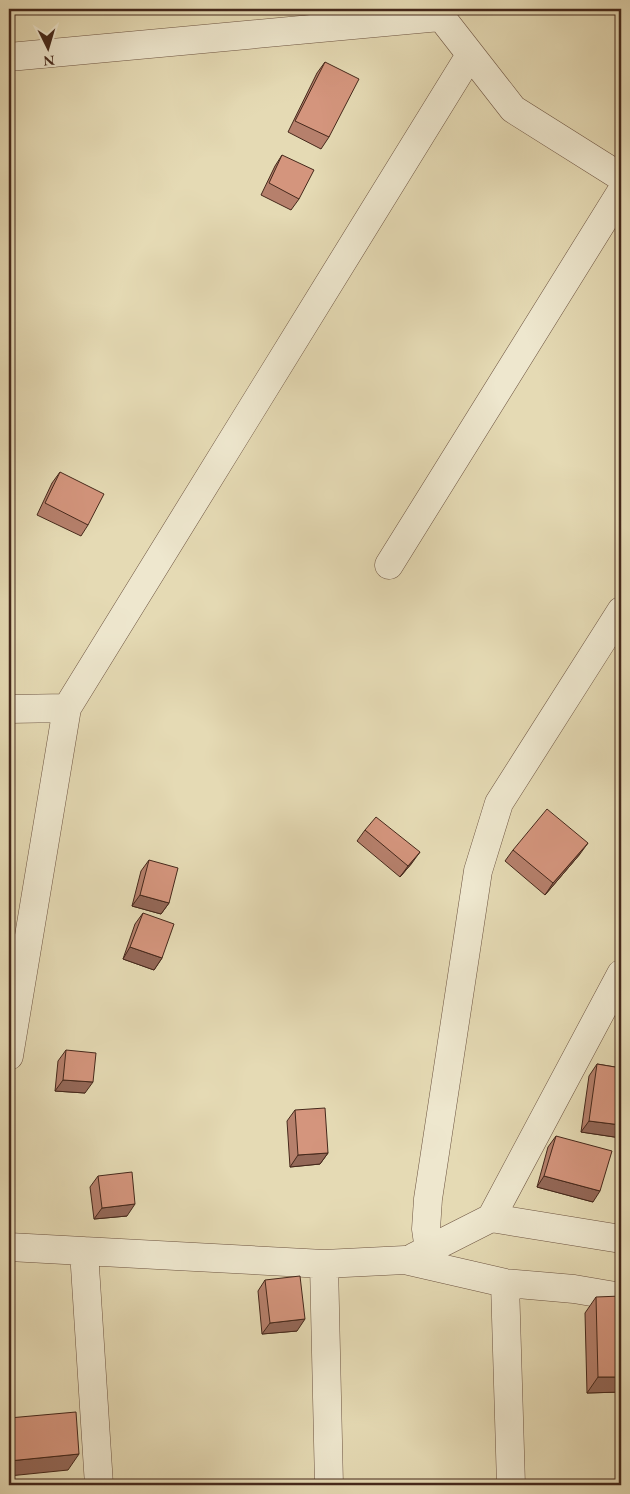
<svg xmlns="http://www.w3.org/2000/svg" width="630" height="1494" font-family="'EB Garamond',serif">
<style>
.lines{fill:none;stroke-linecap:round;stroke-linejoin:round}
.minor-casing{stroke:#6d5441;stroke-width:29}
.minor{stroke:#eee7ce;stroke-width:28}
.wall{fill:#b6806c;stroke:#45281b}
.shaded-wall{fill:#946858;stroke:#45281b}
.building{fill:#d4957d;stroke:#45281b}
</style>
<rect width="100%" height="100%" fill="#e5dab4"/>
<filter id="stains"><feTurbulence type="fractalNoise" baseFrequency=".004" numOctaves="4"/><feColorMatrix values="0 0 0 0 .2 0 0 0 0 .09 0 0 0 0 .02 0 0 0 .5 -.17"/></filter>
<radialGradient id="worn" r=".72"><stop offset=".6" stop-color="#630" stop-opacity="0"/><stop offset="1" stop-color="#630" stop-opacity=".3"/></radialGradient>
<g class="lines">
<g class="minor-casing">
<path id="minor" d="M435 9 513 109 621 177
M9 57 440 17
M389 565 621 192
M9 709 67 708
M9 1056 67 708 470 55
M491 1218 621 974
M9 1247 324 1264 405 1260 505 1283 574 1289 621 1297
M429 1250 426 1229 428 1199 478 871 499 803 621 611
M84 1251 99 1485
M414 1257 491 1218 621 1239
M324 1264 329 1485
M505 1283 511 1485"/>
</g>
<use href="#minor" class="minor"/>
</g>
<path class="wall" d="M325 62 329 137 321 149 288 132 317 73Z
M282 155 299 199 291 210 261 195 275 166Z
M60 472 88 525 81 536 37 515 52 483Z
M365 830 412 863 400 877 357 841Z
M513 850 580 854 545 895 505 861Z
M149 860 169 903 161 914 132 906 141 871Z
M143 913 162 958 154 970 123 959 135 924Z
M66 1050 85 1093 55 1091 58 1061Z
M597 1064 621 1068V1138L581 1132 589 1076Z
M295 1110 328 1153 320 1164 290 1167 287 1121Z
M556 1136 593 1202 537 1187 548 1147Z
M98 1176 127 1216 94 1219 90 1187Z
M265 1280 297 1331 262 1334 258 1291Z
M596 1297 621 1392 587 1393 585 1313Z"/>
<path class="shaded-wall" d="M588 843 580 854 545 895 553 883Z
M420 852 412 863 400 877 408 866Z
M140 895 169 903 161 914 132 906Z
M130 947 162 958 154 970 123 959Z
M63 1080 93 1082 85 1093 55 1091Z
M589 1121 621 1125V1138L581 1132Z
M328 1153 320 1164 290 1167 298 1155Z
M544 1176 600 1191 593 1202 537 1187Z
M135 1204 127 1216 94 1219 102 1208Z
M305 1319 297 1331 262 1334 270 1323Z
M598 1377H621V1392L587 1393Z
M79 1454 68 1470 9 1476V1461Z"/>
<path class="building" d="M325 62 359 79 329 137 295 121Z
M282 155 314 170 299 199 269 183Z
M60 472 104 494 88 525 45 503Z
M547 809 588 843 553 883 513 850Z
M376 817 420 852 408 866 365 830Z
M149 860 178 868 169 903 140 895Z
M143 913 174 924 162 958 130 947Z
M66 1050 96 1053 93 1082 63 1080Z
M597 1064 621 1068V1125L589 1121Z
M325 1108 328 1153 298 1155 295 1110Z
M556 1136 612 1151 600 1191 544 1176Z
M132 1172 135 1204 102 1208 98 1176Z
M300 1276 305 1319 270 1323 265 1280Z
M621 1296V1377H598L596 1297Z
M76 1412 79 1454 9 1461V1418Z"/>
<rect width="630" height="1494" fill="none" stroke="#e5dab4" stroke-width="30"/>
<rect x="10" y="10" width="610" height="1474" fill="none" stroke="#45281b" stroke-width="2.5"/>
<rect x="15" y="15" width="600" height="1464" fill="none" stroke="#45281b"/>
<g transform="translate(48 48) rotate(175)" stroke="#eee7ce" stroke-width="4" paint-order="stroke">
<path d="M0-4L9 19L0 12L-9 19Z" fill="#45281b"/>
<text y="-8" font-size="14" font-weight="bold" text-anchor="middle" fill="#45281b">N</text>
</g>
<rect width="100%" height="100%" filter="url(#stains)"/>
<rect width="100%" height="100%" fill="url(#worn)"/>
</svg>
